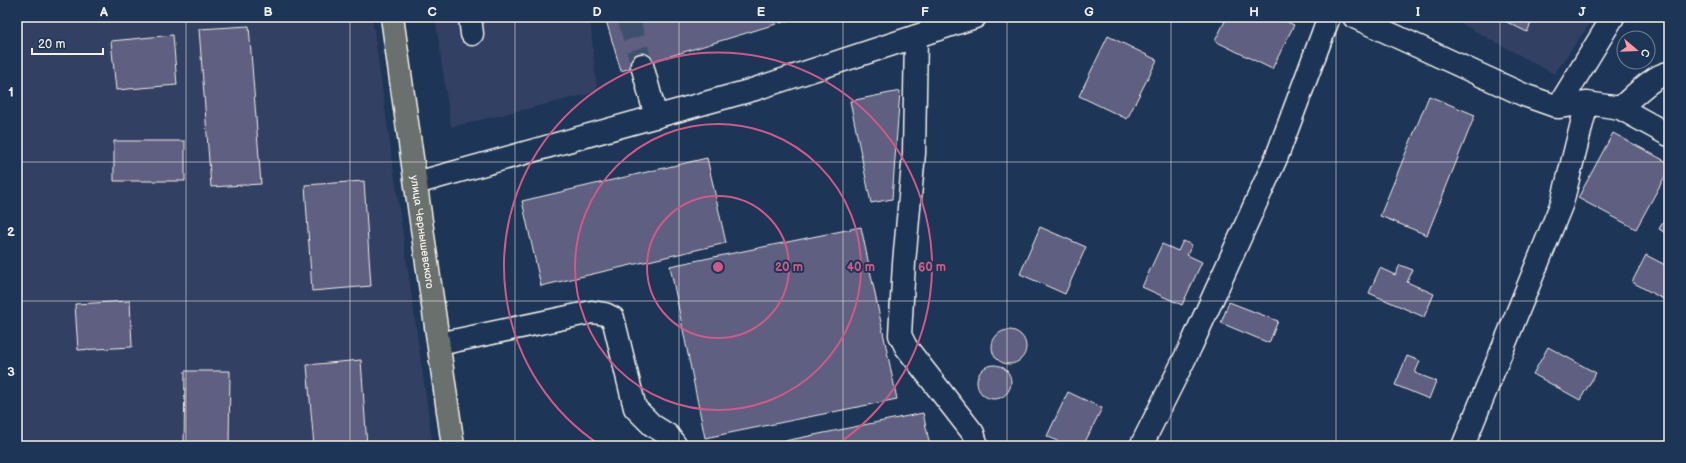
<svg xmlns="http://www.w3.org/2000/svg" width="1686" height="463" font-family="'Balsamiq Sans',sans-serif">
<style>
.built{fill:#304164}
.building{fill:#5e5e81;stroke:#f4f1e8}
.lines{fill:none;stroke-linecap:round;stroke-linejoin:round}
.minor-tunnel{stroke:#3d516d;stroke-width:22;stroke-dasharray:22 11;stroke-linecap:butt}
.minor-casing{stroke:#f4f1e8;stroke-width:25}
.major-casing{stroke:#f4f1e8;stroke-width:25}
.minor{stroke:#1d3557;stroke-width:22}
.major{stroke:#6b706d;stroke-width:22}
.grid{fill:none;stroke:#f4f1e8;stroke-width:1;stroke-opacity:0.55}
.ring{fill:none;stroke:#d15985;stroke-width:2}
.labels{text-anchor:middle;stroke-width:4;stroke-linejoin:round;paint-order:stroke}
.street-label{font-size:11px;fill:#f4f1e8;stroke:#1d3557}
.centre{fill:#d15985;stroke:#1d3557;stroke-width:2}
.ring-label{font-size:12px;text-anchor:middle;font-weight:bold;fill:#d15985;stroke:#1d3557;stroke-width:4;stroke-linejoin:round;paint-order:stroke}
.neatline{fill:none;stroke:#f4f1e8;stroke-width:1.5}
.grid-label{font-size:13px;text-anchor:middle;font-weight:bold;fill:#f4f1e8}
</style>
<rect width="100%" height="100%" fill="#1d3557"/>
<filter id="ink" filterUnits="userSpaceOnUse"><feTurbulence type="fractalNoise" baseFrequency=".025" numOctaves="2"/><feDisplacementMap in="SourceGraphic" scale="8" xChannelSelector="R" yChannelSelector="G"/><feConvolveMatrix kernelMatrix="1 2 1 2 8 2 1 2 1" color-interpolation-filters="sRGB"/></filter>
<g filter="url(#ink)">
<path class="built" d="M17 17H372L433 446H17Z
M435 17H590L597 92 451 127Z
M1449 17H1595L1554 74Z"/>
<path class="building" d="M605 17H774L776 24 621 71Z
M779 17H800L780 23Z
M1227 17H1277L1294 25 1272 69 1215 41Z
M1497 17H1534L1527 32Z
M249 26 261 184 211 187 199 29Z
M173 35 177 85 116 90 111 41Z
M1108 36 1157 60 1127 119 1079 96Z
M900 91 892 199 871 203 850 101Z
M1429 96 1475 115 1427 235 1380 216Z
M1613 133 1669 163V169L1636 229 1578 198Z
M114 141H185V181H114Z
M707 158 726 243 541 286 522 201Z
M364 181 371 286 312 291 305 185Z
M1669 212V235L1659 229Z
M861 227 897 399 705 438 670 266Z
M1040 227 1086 247 1065 294 1020 274Z
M1183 241 1192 245 1187 255 1202 262 1182 305 1142 287 1162 244 1178 251Z
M1646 255 1669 267V297L1667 301 1632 282Z
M1400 265 1413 270 1407 282 1434 294 1424 317 1369 293 1380 268 1395 275Z
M130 301 132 347 78 350 75 304Z
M1229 302 1278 321 1269 343 1221 323Z
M992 347a17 17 0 1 1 34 0a17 17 0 1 1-34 0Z
M1548 347 1596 373 1580 400 1533 374Z
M1407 356 1420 361 1415 373 1436 381 1429 399 1395 385Z
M361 360 367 446H314L307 365Z
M977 382a17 17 0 1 1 34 0a17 17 0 1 1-34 0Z
M185 371H230L229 446H184Z
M1068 392 1102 408 1083 446H1067L1047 436Z
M923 413 930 446H760L898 418Z"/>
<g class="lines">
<path class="minor-tunnel" d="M628 17 642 65"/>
<g class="minor-casing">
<path id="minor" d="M470 17 472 34
M1354 17 1524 95 1558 107 1587 103 1620 108 1669 135
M916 36 914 153 904 263 900 335 906 347 973 433 977 446
M642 65 656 117
M1558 107 1613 17
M1620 108C1632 98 1653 75 1669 73
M416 183 752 90 975 17
M439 344 592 312 605 314 613 318 635 408 652 425 668 435 676 446
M1141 446 1191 346 1277 156 1329 17
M1463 446 1562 203 1587 103"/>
</g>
<g class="major-casing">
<g id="major">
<path id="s1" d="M392 17 453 446"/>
</g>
</g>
<use href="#minor" class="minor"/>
<use href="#major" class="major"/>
</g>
</g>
<path class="grid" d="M186 17V446M350 17V446M515 17V446M679 17V446M843 17V446M1007 17V446M1171 17V446M1336 17V446M1500 17V446M17 162H1669M17 301H1669"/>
<g class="ring">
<circle cx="718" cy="267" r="71"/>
<circle cx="718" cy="267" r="143"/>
<path d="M600 445A214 214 0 1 1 836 445"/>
</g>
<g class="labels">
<g class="street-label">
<text dy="4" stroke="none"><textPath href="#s1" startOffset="217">улица Чернышевского</textPath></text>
</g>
</g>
<circle cx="718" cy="267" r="6" class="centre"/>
<g class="ring-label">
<text x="789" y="271">20 m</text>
<text x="861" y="271">40 m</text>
<text x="932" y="271">60 m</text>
</g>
<rect width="1686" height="463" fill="none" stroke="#1d3557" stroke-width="44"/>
<g transform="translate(1636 50) rotate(109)"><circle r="19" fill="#1d3557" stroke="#738091"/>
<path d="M0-3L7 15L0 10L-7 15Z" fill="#ff9aa2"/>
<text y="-6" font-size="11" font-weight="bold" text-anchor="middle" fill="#f4f1e8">С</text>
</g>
<path d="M32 48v6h71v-6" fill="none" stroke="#f4f1e8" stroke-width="2"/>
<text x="38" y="48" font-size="12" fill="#f4f1e8" stroke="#1d3557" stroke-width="3" paint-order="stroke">20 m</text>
<rect x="22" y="22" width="1642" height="419" class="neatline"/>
<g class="grid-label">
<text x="104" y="16">A</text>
<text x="268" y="16">B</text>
<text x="432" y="16">C</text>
<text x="597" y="16">D</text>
<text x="761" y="16">E</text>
<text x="925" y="16">F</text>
<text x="1089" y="16">G</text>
<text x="1254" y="16">H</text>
<text x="1418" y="16">I</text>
<text x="1582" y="16">J</text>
<text x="11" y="96">1</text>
<text x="11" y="236">2</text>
<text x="11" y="376">3</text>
</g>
</svg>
